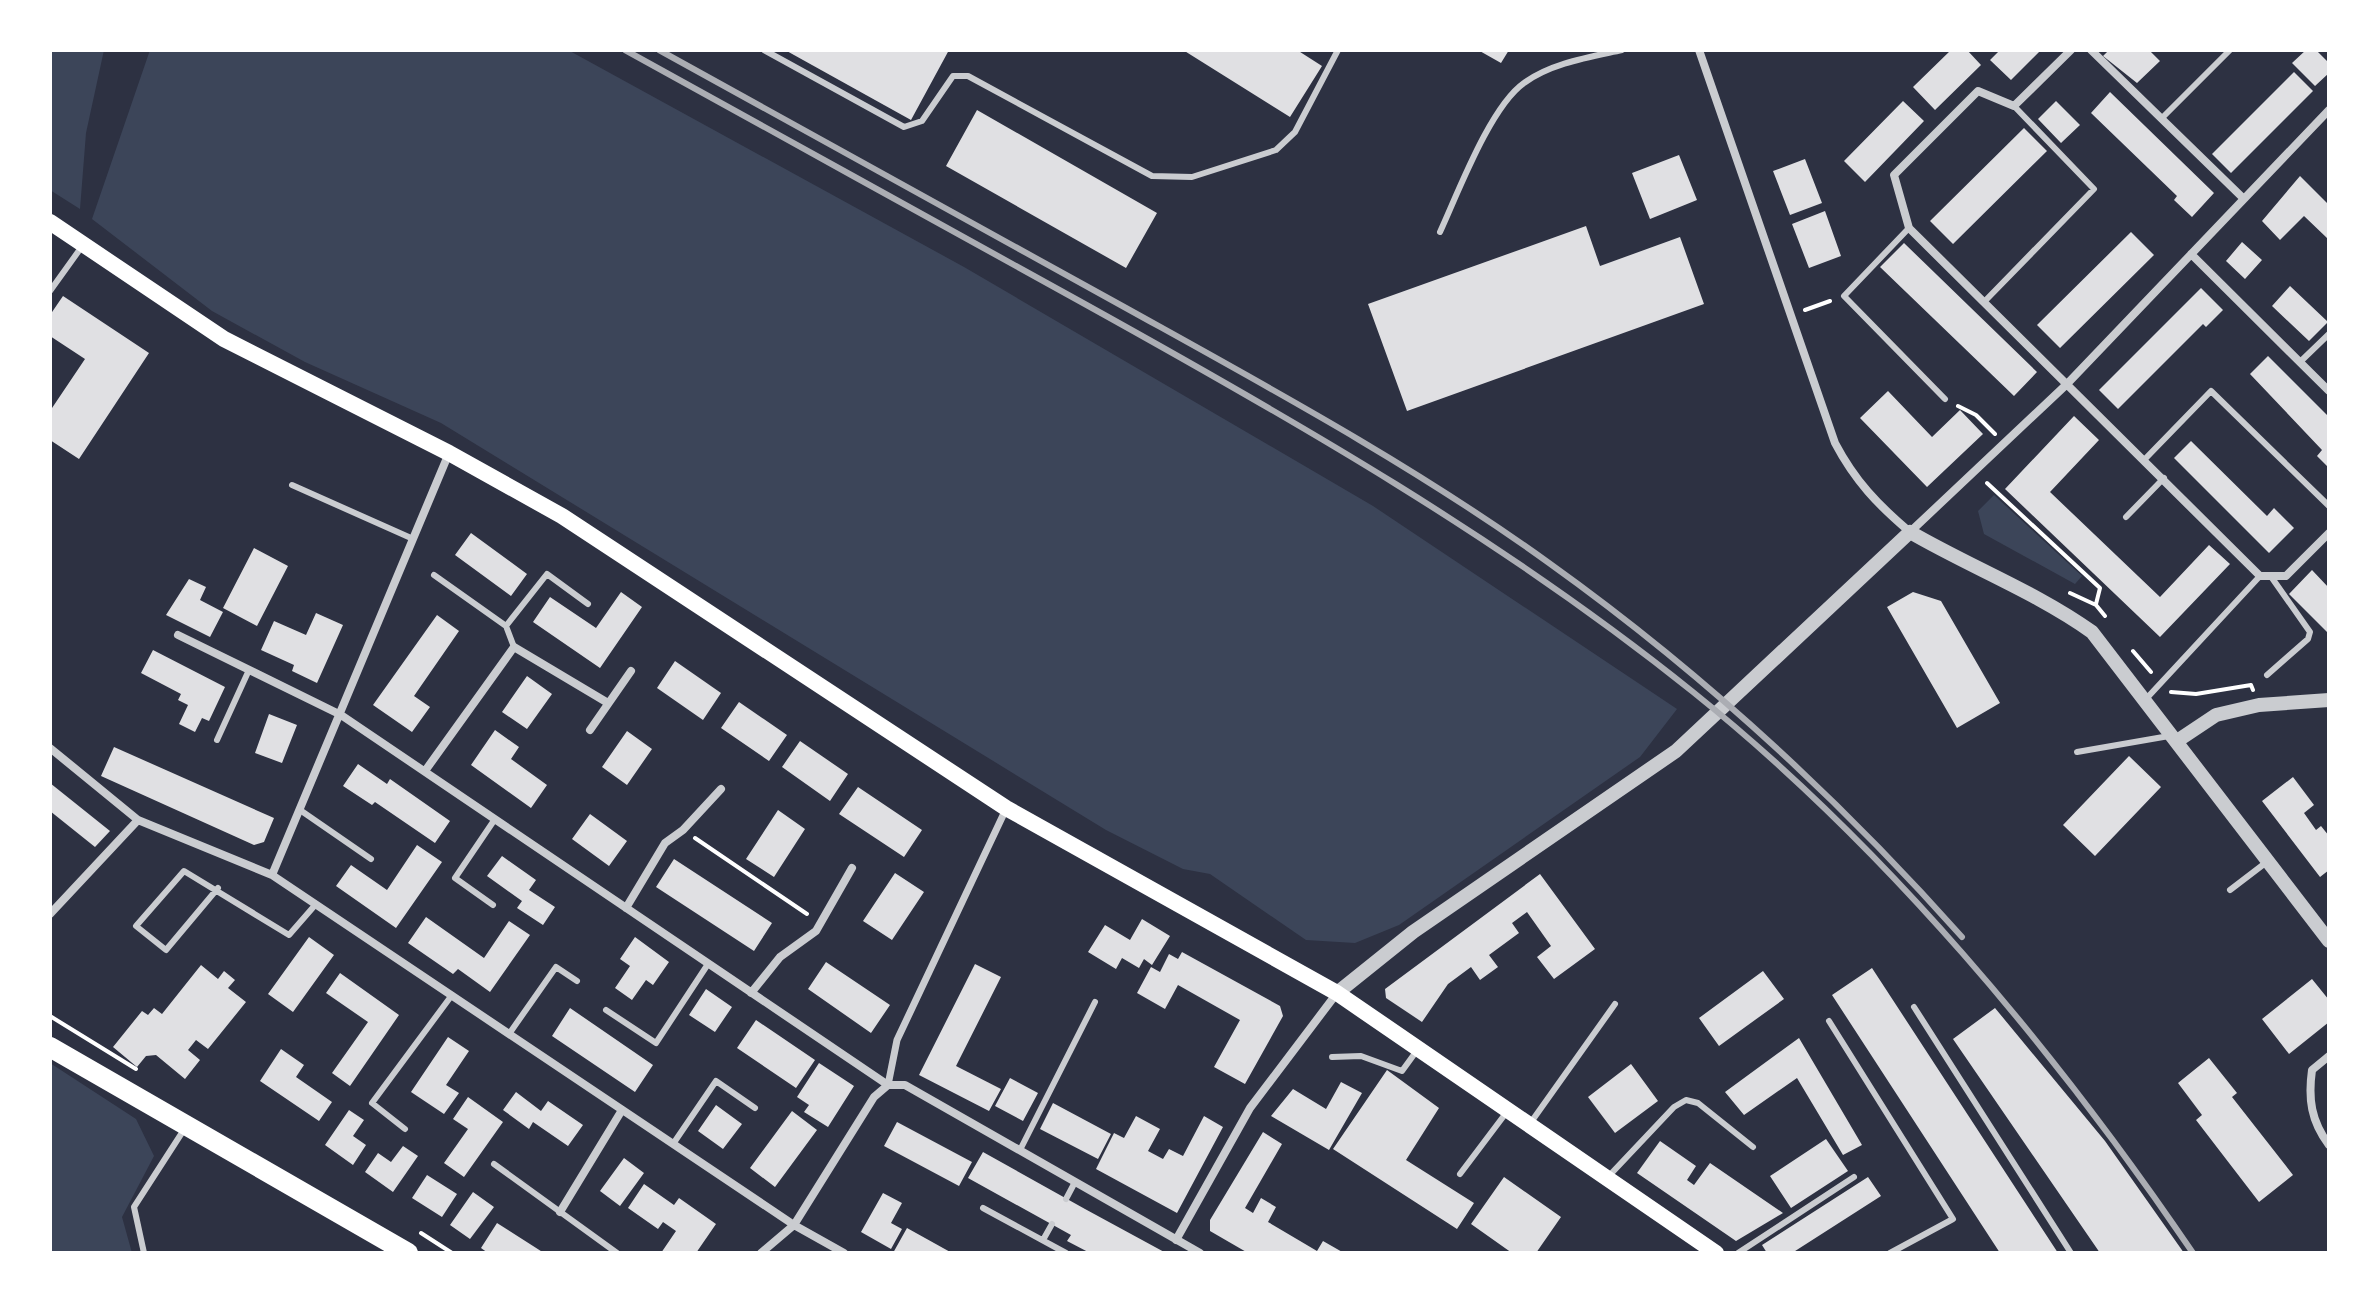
<svg xmlns="http://www.w3.org/2000/svg" width="2379" height="1303" font-family="Manrope,sans-serif">
<style>
.green{fill:#3c4559}
.building{fill:#e0e0e3}
.lines{fill:none;stroke-linecap:round;stroke-linejoin:round}
.path{stroke:#fff;stroke-width:4}
.service{stroke:#caccd0;stroke-width:6}
.pedestrian{stroke:#caccd0;stroke-width:7}
.minor{stroke:#caccd0;stroke-width:8}
.tertiary{stroke:#caccd0;stroke-width:14}
.secondary{stroke:#fff;stroke-width:16}
.primary{stroke:#fff;stroke-width:20}
.rail{stroke:#abadb3;stroke-width:6}
</style>
<rect width="100%" height="100%" fill="#2d3142"/>
<path class="green" d="M50 50H104L86 133 80 209 50 190Z
M150 50H568L964 267 1373 506 1677 709 1640 757 1399 925 1355 943 1306 940 1210 874 1183 869 1106 830 441 423 305 362 212 311 92 219Z
M1994 495 2082 576 2075 584 1984 534 1978 511Z
M50 1063 136 1119 154 1156 122 1217 132 1253H50Z"/>
<path class="building" d="M785 50H949L911 120Z
M1183 50H1297L1322 66 1290 117Z
M1478 50H1509L1501 63Z
M1951 50H1967L1981 65 1935 110 1913 87Z
M2000 50H2041L2011 80 1990 60Z
M2109 50H2149L2160 61 2137 83 2103 56Z
M2306 50H2316L2329 63V73L2315 86 2292 63Z
M2294 72 2313 91 2231 173 2212 154Z
M2110 92 2214 193 2192 217 2174 200 2177 196 2091 113Z
M1903 101 1924 121 1865 182 1844 161Z
M2056 101 2080 125 2061 143 2038 119Z
M977 110 1157 213 1126 268 946 166Z
M2024 128 2047 151 1953 244 1930 221Z
M1679 155 1697 200 1650 219 1632 173Z
M1805 159 1822 203 1790 215 1773 171Z
M2300 176 2329 205 2327 238 2304 216 2280 240 2262 221Z
M1825 211 1841 256 1809 268 1792 224Z
M1586 226 1600 266 1680 237 1704 304 1407 411 1368 304Z
M2131 232 2154 255 2060 348 2037 325Z
M2242 242 2262 260 2245 279 2226 261Z
M1904 243 2037 372 2014 396 1880 267Z
M2290 286 2328 322 2309 341 2272 306Z
M2201 288 2223 310 2206 327 2203 324 2118 409 2099 390Z
M63 296 149 353 79 459 50 440V411L85 359 50 336V315Z
M2268 356 2329 417V468L2317 456 2322 450 2250 374Z
M1888 391 1932 437 1960 410 1983 434 1927 487 1860 418Z
M2074 416 2099 440 2050 492 2160 597 2209 545 2230 564 2160 637 2005 489Z
M2191 441 2267 516 2274 508 2294 528 2269 553 2174 458Z
M471 533 527 574 511 596 455 555Z
M254 548 288 566 257 626 223 608Z
M2312 570 2329 588V634L2289 594Z
M189 579 206 587 200 600 223 612 210 637 166 615Z
M621 592 642 607 600 668 533 622 550 597 596 628Z
M1913 592 1941 601 2000 703 1957 728 1887 607Z
M316 613 343 625 317 683 292 671 294 665 261 650 274 621 306 635Z
M437 615 459 631 414 696 430 707 412 732 373 705Z
M153 650 225 687 209 721 202 718 195 732 179 724 188 705 178 700 181 694 141 673Z
M675 661 721 693 703 720 657 688Z
M527 676 552 694 527 729 502 712Z
M739 702 787 735 769 761 721 728Z
M269 714 297 725 282 763 255 753Z
M495 730 519 747 511 759 547 785 531 808 471 765Z
M627 731 652 749 627 785 602 767Z
M800 741 848 774 830 801 782 767Z
M114 747 274 818 264 842 254 845 101 776Z
M2129 756 2161 787 2095 856 2063 825Z
M358 764 387 784 390 779 450 821 435 843 375 802 372 805 343 786Z
M2293 777 2314 805 2304 813 2316 830 2321 826 2329 836V870L2320 877 2262 801Z
M50 783 110 831 95 847 50 811Z
M858 787 922 830 904 857 839 814Z
M778 810 805 829 774 877 746 859Z
M590 814 627 841 609 866 572 839Z
M417 845 442 862 396 928 336 886 351 865 387 890Z
M502 856 536 880 529 890 555 907 543 925 517 908 522 901 487 876Z
M674 859 772 923 754 951 656 887Z
M895 873 924 892 892 940 863 921Z
M1540 874 1595 949 1554 979 1537 957 1551 946 1527 912 1512 923 1519 933 1489 955 1498 967 1480 980 1471 967 1448 984 1422 1022 1386 998 1385 989Z
M426 917 484 958 509 921 530 935 490 992 458 969 453 974 408 943Z
M1142 919 1170 936 1152 965 1144 959 1139 968 1122 958 1116 969 1088 952 1105 925 1130 940Z
M309 937 334 955 293 1012 268 994Z
M635 937 669 962 653 985 646 980 632 1000 615 988 630 966 620 959Z
M1182 952 1280 1006 1283 1016 1245 1084 1214 1067 1240 1020 1178 985 1165 1009 1137 993 1151 967 1160 972 1169 954 1178 959Z
M826 962 890 1005 871 1033 808 989Z
M975 964 1001 977 956 1066 1001 1089 989 1111 919 1075Z
M201 965 218 979 224 971 235 980 228 988 246 1002 208 1049 196 1040 188 1050 200 1060 185 1079 156 1055 146 1056 137 1067 113 1047 142 1011 148 1015 154 1008 162 1014Z
M1872 968 2058 1253H2000L1832 995Z
M1763 971 1784 999 1719 1046 1699 1018Z
M340 973 399 1015 350 1086 332 1073 368 1022 326 993Z
M2312 979 2329 1000V1022L2289 1054 2262 1019Z
M706 989 732 1007 715 1032 689 1015Z
M570 1008 653 1065 635 1092 552 1036Z
M1995 1008 2105 1141 2184 1253H2100L1953 1039Z
M756 1020 815 1060 796 1088 737 1048Z
M448 1037 469 1051 446 1085 459 1093 444 1114 411 1092Z
M1799 1038 1862 1145 1843 1155 1797 1078 1744 1115 1725 1092Z
M281 1049 304 1065 296 1077 332 1102 319 1121 260 1081Z
M2209 1058 2237 1093 2232 1097 2293 1175 2259 1202 2196 1120 2202 1115 2178 1083Z
M819 1063 854 1086 828 1127 804 1112 809 1105 797 1097Z
M1631 1064 1658 1101 1615 1133 1588 1097Z
M1387 1070 1439 1108 1406 1160 1474 1203 1457 1229 1333 1149Z
M1010 1078 1038 1093 1023 1121 995 1106Z
M1341 1082 1362 1093 1329 1150 1271 1116 1293 1089 1326 1109Z
M516 1092 541 1111 548 1101 583 1125 568 1146 533 1122 529 1129 503 1110Z
M468 1097 503 1122 464 1177 444 1163 468 1129 453 1119Z
M1053 1103 1111 1134 1098 1159 1040 1129Z
M716 1105 742 1124 723 1149 698 1131Z
M349 1110 364 1120 353 1136 366 1145 353 1165 325 1145Z
M792 1111 817 1130 775 1187 750 1168Z
M1136 1116 1160 1129 1148 1151 1163 1159 1169 1149 1183 1156 1204 1116 1223 1127 1177 1213 1096 1169 1114 1133 1124 1138Z
M897 1122 972 1162 959 1186 884 1146Z
M1263 1132 1282 1144 1245 1208 1253 1213 1261 1198 1276 1207 1268 1222 1317 1251 1323 1241 1344 1253H1248L1210 1231V1220Z
M1826 1139 1848 1171 1791 1208 1770 1176Z
M1660 1141 1696 1166 1687 1180 1694 1185 1710 1163 1783 1213 1736 1241 1637 1173Z
M403 1146 418 1156 393 1192 365 1172 378 1153 391 1162Z
M983 1152 1085 1209 1166 1253H1090L1067 1241 1071 1235 968 1178Z
M624 1158 644 1173 620 1206 600 1191Z
M427 1175 457 1194 442 1217 412 1198Z
M1504 1177 1561 1217 1536 1253H1512L1471 1224Z
M1868 1177 1881 1196 1792 1253H1767L1762 1245Z
M644 1184 674 1205 679 1198 716 1224 696 1253H661L676 1231 663 1222 658 1229 628 1208Z
M473 1192 494 1207 470 1239 450 1225Z
M883 1193 902 1203 891 1223 902 1229 891 1249 861 1232Z
M497 1223 544 1253H488L481 1248Z
M907 1228 952 1253H893Z"/>
<g class="lines">
<path class="path" d="M1805 310 1830 301
M1958 406 1976 415 1995 434
M1987 483 2100 588 2096 604
M2070 593 2096 605 2105 616
M2133 651 2151 672
M2171 692 2196 694 2251 685 2253 690
M695 838 807 914
M50 1016 136 1069
M421 1233 452 1253"/>
<path class="service" d="M764 50 904 127 922 121 953 76H968L1152 176 1192 177 1276 150 1295 132 1338 50
M2161 119 2230 50
M1909 228 1844 296 1945 399
M1440 232C1458 193 1490 107 1524 83 1551 63 1590 57 1622 50
M50 291 83 245
M1984 302 2094 189 2014 106
M2300 362 2329 334
M2145 459 2211 391 2329 506
M292 485 411 538
M2126 517 2164 478
M434 575 506 626
M514 647 506 626 547 574 588 604
M2267 675 2308 639 2310 632 2272 578
M2146 699 2260 576
M217 740 249 670
M2077 752 2169 736
M300 810 371 859
M218 888 166 950 136 926 184 871 289 935 316 904
M2230 890 2268 861
M493 905 455 878 495 819
M1914 1007 2071 1253
M606 1010 656 1043 708 964
M1829 1021 1953 1219 1890 1253
M509 1034 556 967 577 981
M1332 1057 1361 1056 1402 1071 1418 1049
M1529 1125 1615 1004
M405 1129 372 1103 452 995
M673 1144 716 1081 755 1108
M1020 1150 1095 1002
M494 1164 617 1253
M1460 1174 1506 1113
M1607 1178 1674 1107 1686 1100 1698 1103 1753 1147
M1066 1199 1075 1182
M983 1208 1066 1253
M1043 1240 1052 1224
M144 1253 134 1207 185 1128
M1738 1253 1854 1177"/>
<path class="pedestrian" d="M888 1085 897 1040 1006 809"/>
<path class="minor" d="M1699 50 1835 443C1855 481 1878 505 1910 532L2067 384 2329 110
M2071 50 2014 106 1978 91 1894 175 1909 228 2260 576H2286L2329 533
M2091 50 2244 199
M2191 254 2329 391
M178 635 341 715 888 1085
M590 730 631 671
M50 748 138 820 272 875 794 1225 844 1253
M425 771 514 647 608 703
M272 875 449 453
M626 908 665 843 683 830 721 789
M50 914 138 820
M751 993 780 957 816 931 852 868
M2329 1056 2312 1070C2308 1099 2311 1121 2329 1145
M888 1085H905L1200 1253
M560 1212 622 1110
M1176 1240 1250 1108 1337 993
M761 1253 794 1225 874 1097 888 1085"/>
<path class="tertiary" d="M2177 741 2216 715 2259 705 2329 700
M1337 993 1413 932 1676 751 1910 532C1970 567 2036 592 2092 632L2329 941"/>
<path class="secondary" d="M50 222 224 339 449 453 562 516 1006 808 1337 993 1716 1253"/>
<path class="primary" d="M50 1047 408 1253"/>
<path class="rail" d="M625 50C778 134 930 219 1083 303 1294 420 1504 540 1693 692 1885 846 2055 1050 2193 1253
M659 50C814 136 970 222 1126 308 1270 388 1416 467 1549 563 1700 671 1839 799 1962 937"/>
</g>
<rect width="2379" height="1303" fill="none" stroke="#ffffff" stroke-width="104"/>
</svg>
